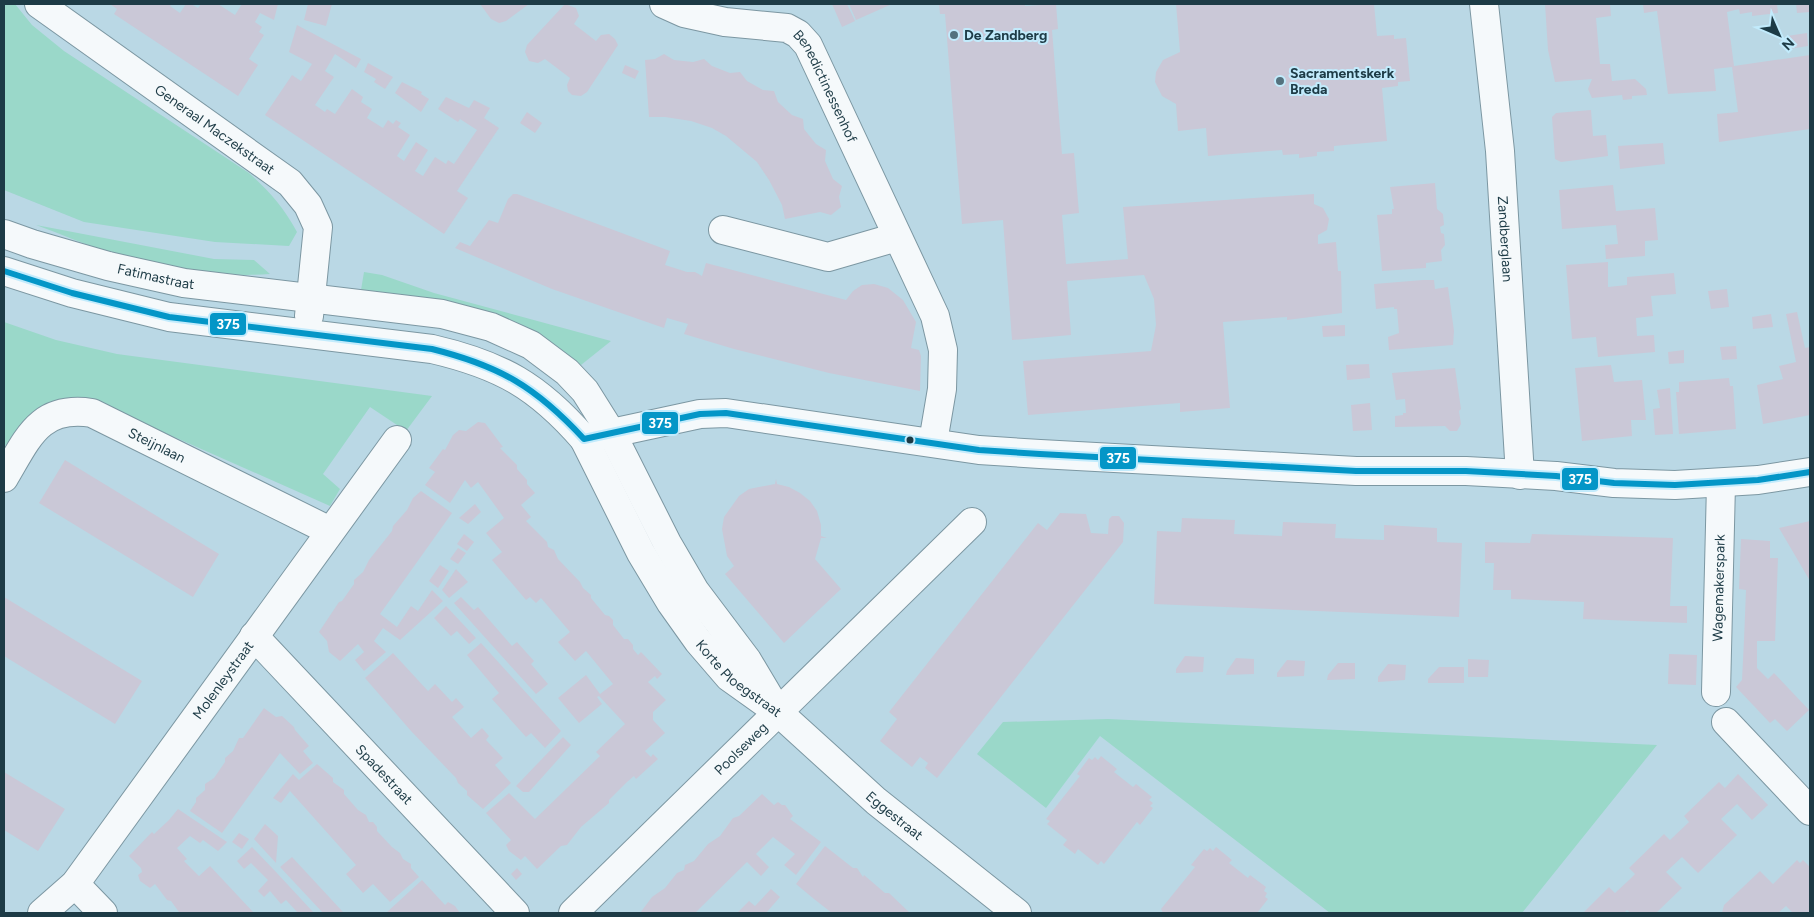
<svg xmlns="http://www.w3.org/2000/svg" width="1814" height="917" font-family="Figtree,sans-serif">
<style>
.green{fill:#9ad8c9}
.building{fill:#cac8d7}
.lines{fill:none;stroke-linecap:round;stroke-linejoin:round}
.minor-casing{stroke:#7c97a2;stroke-width:30}
.minor{stroke:#f5f9fb;stroke-width:28}
.bus-1-casing{stroke:#c2ebfc;stroke-width:10}
.bus-1{stroke:#0496c7;stroke-width:6}
.poi-dot{fill:#54727e;stroke:#c2ebfc;stroke-width:2}
.bus-dot{fill:#1d3b46;stroke:#c2ebfc;stroke-width:2}
.labels{text-anchor:middle;stroke-width:4;stroke-linejoin:round;paint-order:stroke}
.poi-label{font-size:14px;font-weight:bold;fill:#1d3b46;stroke:#c2ebfc;text-anchor:start}
.street-label{font-size:14px;fill:#1d3b46;stroke:#c2ebfc}
.line-badge{stroke:#c2ebfc;stroke-width:2}
.badge-label{font-size:14px;text-anchor:middle;font-weight:bold;fill:#fff}
</style>
<rect width="100%" height="100%" fill="#bad8e5"/>
<path class="green" d="M4 4H15L32 25 64 51 249 173C269 191 284 208 297 232L289 246 215 242 84 222 4 190Z
M36 225 214 259 254 260 270 274C220 278 159 268 111 253 86 245 61 234 36 225Z
M364 272 382 275 434 293 611 341 581 365 506 318 433 301 361 290Z
M4 322 56 340 117 354 432 396 406 431 370 407 323 474 340 489 330 506 111 409 49 404 30 414 4 447Z
M1108 719 1657 745 1522 913H1330L1100 736 1046 808 977 754 1003 722Z"/>
<path class="building" d="M110 4H172L170 6 180 13 186 4H191L198 8 201 4H218L235 15 242 4H278L274 20 260 13 255 22 262 27 259 32 264 35 249 59 258 65 238 96 114 14 117 9Z
M308 4H332L326 26 304 20Z
M480 4H529L506 21 499 23 491 19Z
M565 4 576 8 579 16 574 24 596 41 601 35 609 34 615 39 618 45 587 92 581 96 572 95 568 91 567 85 570 78 545 59 538 63 529 61 525 52 527 45Z
M832 4H847L855 21 842 27Z
M849 4H892L856 20Z
M939 4H1025V6L1056 4 1058 29 1052 30 1062 154 1074 153 1079 213 1062 215 1066 264 1128 259 1123 207 1314 194V204L1323 208 1329 219 1327 230 1318 235V244L1336 242 1338 271H1341L1342 313 1287 320V317L1223 322 1230 408 1180 412V403L1028 415 1023 361 1151 351 1156 325 1154 299 1144 275 1067 281 1071 335 1012 340 1003 220 962 224 945 14H940Z
M1176 4H1374L1377 36 1394 35V39L1406 38 1410 81 1398 82V86L1382 88 1387 141 1334 146V151L1317 152V156L1299 158V154L1283 155 1282 150 1208 156 1206 128 1178 131 1176 104 1162 96 1155 82 1156 72 1163 60 1180 52Z
M1545 4H1610L1611 16 1596 18 1600 64H1610L1612 81 1635 79 1646 89 1647 95 1632 96V99L1623 100 1622 95 1592 98 1588 89 1592 79 1555 82 1548 50Z
M1643 4H1777L1778 13 1752 16V12L1740 14 1739 9 1727 12 1734 66 1810 55V129L1719 142 1717 114 1738 112 1732 67 1714 69 1716 91 1668 94 1657 11 1644 13Z
M1796 4H1810V12L1797 13Z
M297 25 361 59 356 68 335 54 325 71 334 77 315 105 325 112 327 109 335 114 352 89 363 97 361 102 372 109 367 118 383 128 388 120 393 124 396 120 401 123 398 127 410 135 397 156 404 161 416 142 428 150 415 171 423 176 435 157 446 164 448 160 454 164 477 130 460 119 458 122 438 109 446 97 469 108 474 100 490 108 484 118 499 128 457 191 468 198 444 234 265 115 292 75 301 81 312 64 289 52Z
M1807 33 1808 46 1789 49 1787 36Z
M664 54 674 60 693 62 704 59 712 66 730 73 740 72 747 81 763 90 774 91 778 102 792 115 803 119 804 129 816 144 826 150 825 161 833 179 842 186 839 197 841 207 831 215 820 212 785 219 782 205 769 180 757 162 726 136 712 128 691 121 665 117H649L645 60 655 59Z
M368 63 393 77 385 89 374 82 376 79 364 72Z
M625 65 639 71 635 79 622 73Z
M402 82 422 92 421 94 429 99 421 112 395 93Z
M1591 110 1593 136 1606 135 1608 156 1561 162 1555 159 1552 117 1556 113Z
M527 112 542 123 535 133 520 123Z
M1663 143 1665 164 1620 169 1618 146Z
M1435 183 1437 209 1443 214 1444 225 1440 227 1441 233 1444 234 1445 245 1441 250 1442 261 1426 263V268L1382 271 1377 215 1392 214V209H1394L1390 187Z
M1613 185 1616 211 1655 208 1658 240 1645 241V256L1606 259 1605 245 1618 244 1616 225 1562 229 1559 190Z
M513 194H517L670 251 665 265 687 272H695L702 276 706 263 846 300 853 291 862 285 874 284 888 288 903 300 916 322 911 348 919 350 921 356 920 391 829 373 734 349 684 334 688 324 667 318 664 328 552 289 455 248 460 242 470 246 489 220 498 223 508 199Z
M1608 262V287L1627 285V277L1674 273 1676 294 1651 296 1653 316 1636 318 1637 336 1654 335 1655 352 1598 357 1596 337 1572 339 1566 265Z
M1423 280H1434L1435 289 1448 287 1454 331 1453 345 1389 350 1388 337 1399 333 1397 309H1394V307L1376 309 1374 284Z
M1727 289 1729 307 1711 309 1708 291Z
M1797 312 1805 348 1810 347V415L1763 424 1757 385 1783 379 1779 366 1796 362 1786 314Z
M1771 314 1773 327 1753 329 1752 317Z
M1345 325V336L1323 337 1322 326Z
M1736 346 1737 359 1722 360 1720 347Z
M1684 350V363L1669 364 1668 352Z
M1369 364 1370 378 1347 380 1346 365Z
M1611 365 1614 382 1642 380 1646 420H1631L1632 436 1582 441 1575 368Z
M1455 368 1461 409 1459 411 1461 424 1457 431H1450L1445 426 1395 427V416L1403 415V413H1406L1405 399 1396 400 1392 373Z
M1729 378 1730 386H1733L1736 429 1679 434 1676 392H1679V382Z
M1670 388 1673 434 1655 435 1653 409 1660 408 1657 390Z
M1370 403 1372 430 1353 431 1351 405Z
M478 422 485 423 503 447 500 448 517 465V469L527 480V484L535 493 521 505 531 517 526 521 547 542 548 547 554 550 558 559 580 582 583 588 591 595V598L605 615 609 616 613 620V625L624 639H628L633 645V649L638 655 641 652 662 674 657 679 655 676 648 682 666 700 653 712V720L665 733 645 751 651 757 653 754 658 759 636 779 634 776 627 782 609 800V803L581 827 567 845 561 846 537 869 525 856 521 860 509 851 506 845 511 840 486 813 509 793 535 819 600 756 596 752 625 724 599 696 597 697 602 704 579 723 558 698 586 675 600 694 613 684 586 651 575 661 558 642 570 632 541 598 536 603 530 597 526 600 492 560 502 552 486 533 504 518 478 482 471 488 465 480 450 503 425 485 435 472 429 468 443 449 445 450 453 435 459 430 466 431Z
M65 460 219 554 193 597 39 503Z
M776 479 777 484 789 487 800 493 810 501 817 511 821 525V536L827 538H821L815 559 841 589 784 643 725 574 734 566 727 556 722 529 724 517 739 496 749 489 775 484Z
M421 491 452 513 380 614 397 627 411 606 418 611 432 590 443 601 400 640 383 628 374 641 386 652 364 671 355 660 364 652 358 644 340 661 329 652 327 641 319 632 339 602 342 601 354 584V580L363 572 369 560 392 531 393 526 407 510 413 498Z
M475 504 481 512 468 524 459 518Z
M1060 513 1086 514 1091 533 1108 534 1109 519 1112 516H1119L1124 523 1123 542 937 778 925 768 928 763 920 757 912 767 880 741 897 719 889 712 1038 523 1047 530Z
M1182 518 1235 520 1234 534 1282 536 1283 522 1336 524 1335 538 1384 540V525L1437 528V542L1462 543 1459 617 1154 604 1157 531 1181 532Z
M1810 521V581L1779 528Z
M464 534 474 542 467 551 457 544Z
M1532 534 1673 538 1670 606H1687V623L1583 619 1584 602 1511 599V590H1493L1494 563H1485V542L1530 543Z
M1741 539 1770 541V558H1778L1775 641H1757V668L1768 679 1774 673 1809 710 1787 731 1775 719 1770 723 1736 687 1742 680 1744 640 1746 590 1739 589Z
M458 548 466 553 458 564 450 559Z
M440 565 449 571 438 588 429 581Z
M456 569 468 582 449 598 442 590Z
M4 597 142 681 115 724 4 656Z
M461 597 474 610 478 607 512 646 517 642 534 661 531 664 548 684 536 694 454 603Z
M446 606 476 638 469 644 457 631 451 636 434 618Z
M481 643 561 731 545 748 531 733 526 737 492 699 499 693 467 655Z
M393 653 428 691 435 684 452 702 456 698 464 707 452 717 471 738 482 728 489 736 486 740 503 758 495 765 511 783 483 809 467 795V791L458 783 456 778 411 731 365 678Z
M1669 654 1697 655 1696 685 1668 684Z
M1185 656 1204 657 1203 672 1176 673V669Z
M1236 658 1254 659V674L1226 675 1227 671Z
M1468 659 1489 660 1488 677H1468Z
M1287 660 1305 661 1304 676 1277 677V673Z
M1338 663H1355V679L1327 680 1328 675Z
M1388 664 1406 665 1405 680 1378 682V677Z
M1439 667H1464V683H1428V679Z
M264 708 276 717 282 716 294 727 295 730 309 746 303 751 313 763 300 774 280 753 222 833 190 811 196 802V798L205 790V784L214 778 225 762V758L233 751 239 738H243Z
M563 737 571 745 529 792H523L516 786Z
M1101 756 1117 769 1114 772 1133 787 1136 784 1152 797 1149 800 1153 803 1150 806 1153 808 1140 825 1137 822 1104 864 1101 861 1098 865 1078 849 1075 854 1063 845 1067 840 1047 824 1050 821 1046 819 1080 776 1077 774 1089 758 1092 760 1095 757 1098 760Z
M317 764 333 778V782L344 790V794L358 810 366 815 369 822H373L377 827V831L392 847 400 853 403 859 411 864V868L419 877 390 902 373 884 363 893 346 874 356 865 290 791 281 803 273 798 293 774 299 780Z
M4 772 65 809 38 851 4 830Z
M1738 774 1768 805 1752 820 1737 804 1721 819 1737 835 1698 873 1682 857 1666 872 1682 888 1656 913H1631L1627 910 1624 913H1583L1609 887 1615 893 1629 880 1635 874 1629 868 1664 834 1670 840 1689 822 1684 816 1719 782 1725 788Z
M762 794 774 805 778 802 782 805H785L793 816 790 819 821 842 796 875 784 865 795 854 773 837 756 854 769 867 761 876 747 862 695 913H640L652 897 665 888 677 873 684 870 685 865 694 861 708 844 720 836 733 818 739 816Z
M178 809 227 842 218 851 203 840 200 843 190 836 177 848 187 859 184 861 199 876 210 866 254 913H183L179 912 171 901 167 900 155 884 150 888 140 881 138 875 142 872 141 868 129 856 152 832 154 834 169 820Z
M265 824 278 836 276 863 254 839Z
M239 833 249 839 242 849 232 842Z
M825 846 853 868H857L863 877 864 875 885 893H889L910 913H832L814 899 796 884Z
M252 847 276 872 314 913H298L286 900 281 904 270 891 264 897 258 891 268 880 251 863 244 869 237 861Z
M1216 847 1232 860 1229 863 1248 878 1250 875 1266 887 1264 891 1267 893 1265 897 1268 899 1257 913H1163L1161 909 1195 867 1191 865 1204 849 1207 851 1210 848 1213 851Z
M292 857 343 912 342 913H323L280 867Z
M1797 860 1800 863 1803 860 1810 867V913H1793L1786 906 1778 913H1722L1724 905 1760 871 1773 884Z
M517 868 522 874 516 880 511 874Z
M422 880 445 905 448 902 455 906 460 913H386Z
M771 889 780 897 766 913H737L749 901 755 906Z"/>
<g class="lines">
<g class="minor-casing">
<g id="minor">
<path id="s1" d="M39 4 290 183 308 205 318 227 309 316"/>
<path id="s2" d="M664 4 684 13 725 22 787 28 798 34 808 45 935 316 943 350 942 389 933 442"/>
<path id="s3" d="M1484 4 1500 151 1520 475"/>
<path d="M723 230 828 257 897 237"/>
<path id="s4" d="M4 234 32 244 108 266 184 283 442 314 491 327 531 345 567 372 585 391 612 434 667 543 695 591 747 660 778 712"/>
<path d="M4 271 72 293 169 317 432 349C501 365 538 386 584 439L700 414 726 413 979 450 1040 454 1356 471H1466L1556 476 1614 483 1675 485 1758 480 1810 472"/>
<path id="s5" d="M584 439 641 553 671 603 698 641 729 677 778 712 876 801 1017 913"/>
<path id="s6" d="M4 478C28 438 39 405 92 413L330 531"/>
<path id="s7" d="M254 636 515 913"/>
<path id="s8" d="M1716 692 1721 484"/>
<path d="M1726 722 1810 811"/>
<path d="M75 884 103 913"/>
<path id="s9" d="M42 913 75 884 397 440"/>
<path id="s10" d="M573 913 972 522"/>
</g>
</g>
<use href="#minor" class="minor"/>
<g class="bus-1-casing">
<path id="bus-1" d="M4 271 72 293 169 317 432 349C500 366 536 387 584 439L700 414 726 413 979 450 1040 454 1356 471H1466L1556 476 1614 483 1675 485 1758 480 1810 472"/>
</g>
<use href="#bus-1" class="bus-1"/>
</g>
<g class="poi-dot">
<circle cx="954" cy="35" r="5"/>
<circle cx="1280" cy="81" r="5"/>
</g>
<circle class="bus-dot" cx="910" cy="440" r="4.5"/>
<g class="labels">
<g class="poi-label">
<text x="964" y="40">De Zandberg</text>
<text x="1290" y="78">Sacramentskerk<tspan x="1290" dy="16">Breda</tspan></text>
</g>
<g class="street-label">
<text dy="5" stroke="none"><textPath href="#s2" startOffset="198">Benedictinessenhof</textPath></text>
<text dy="5" stroke="none"><textPath href="#s1" startOffset="216">Generaal Maczekstraat</textPath></text>
<text dy="5" stroke="none"><textPath href="#s3" startOffset="236">Zandberglaan</textPath></text>
<text dy="5" stroke="none"><textPath href="#s4" startOffset="158">Fatimastraat</textPath></text>
<text dy="5" stroke="none"><textPath href="#s6" startOffset="192">Steijnlaan</textPath></text>
<text dy="5" stroke="none"><textPath href="#s8" startOffset="104">Wagemakerspark</textPath></text>
<text dy="5" stroke="none"><textPath href="#s5" startOffset="288">Korte Ploegstraat</textPath></text>
<text dy="5" stroke="none"><textPath href="#s9" startOffset="296">Molenleystraat</textPath></text>
<text dy="5" stroke="none"><textPath href="#s10" startOffset="235">Poolseweg</textPath></text>
<text dy="5" stroke="none"><textPath href="#s7" startOffset="190">Spadestraat</textPath></text>
<text dy="5" stroke="none"><textPath href="#s5" startOffset="496">Eggestraat</textPath></text>
</g>
</g>
<g class="line-badge">
<rect x="209" y="312" width="38" height="24" rx="5" fill="#0496c7"/>
<rect x="641" y="411" width="38" height="24" rx="5" fill="#0496c7"/>
<rect x="1099" y="446" width="38" height="24" rx="5" fill="#0496c7"/>
<rect x="1561" y="467" width="38" height="24" rx="5" fill="#0496c7"/>
</g>
<g class="badge-label">
<text x="228" y="329">375</text>
<text x="660" y="428">375</text>
<text x="1118" y="463">375</text>
<text x="1580" y="484">375</text>
</g>
<rect width="1814" height="917" fill="none" stroke="#1d3b46" stroke-width="10"/>
<g transform="translate(1779 35) rotate(135)" stroke="#c2ebfc" stroke-width="4" paint-order="stroke">
<path d="M0-4L9 19L0 12L-9 19Z" fill="#1d3b46"/>
<text y="-8" font-size="14" font-weight="bold" text-anchor="middle" fill="#1d3b46">N</text>
</g>
</svg>
